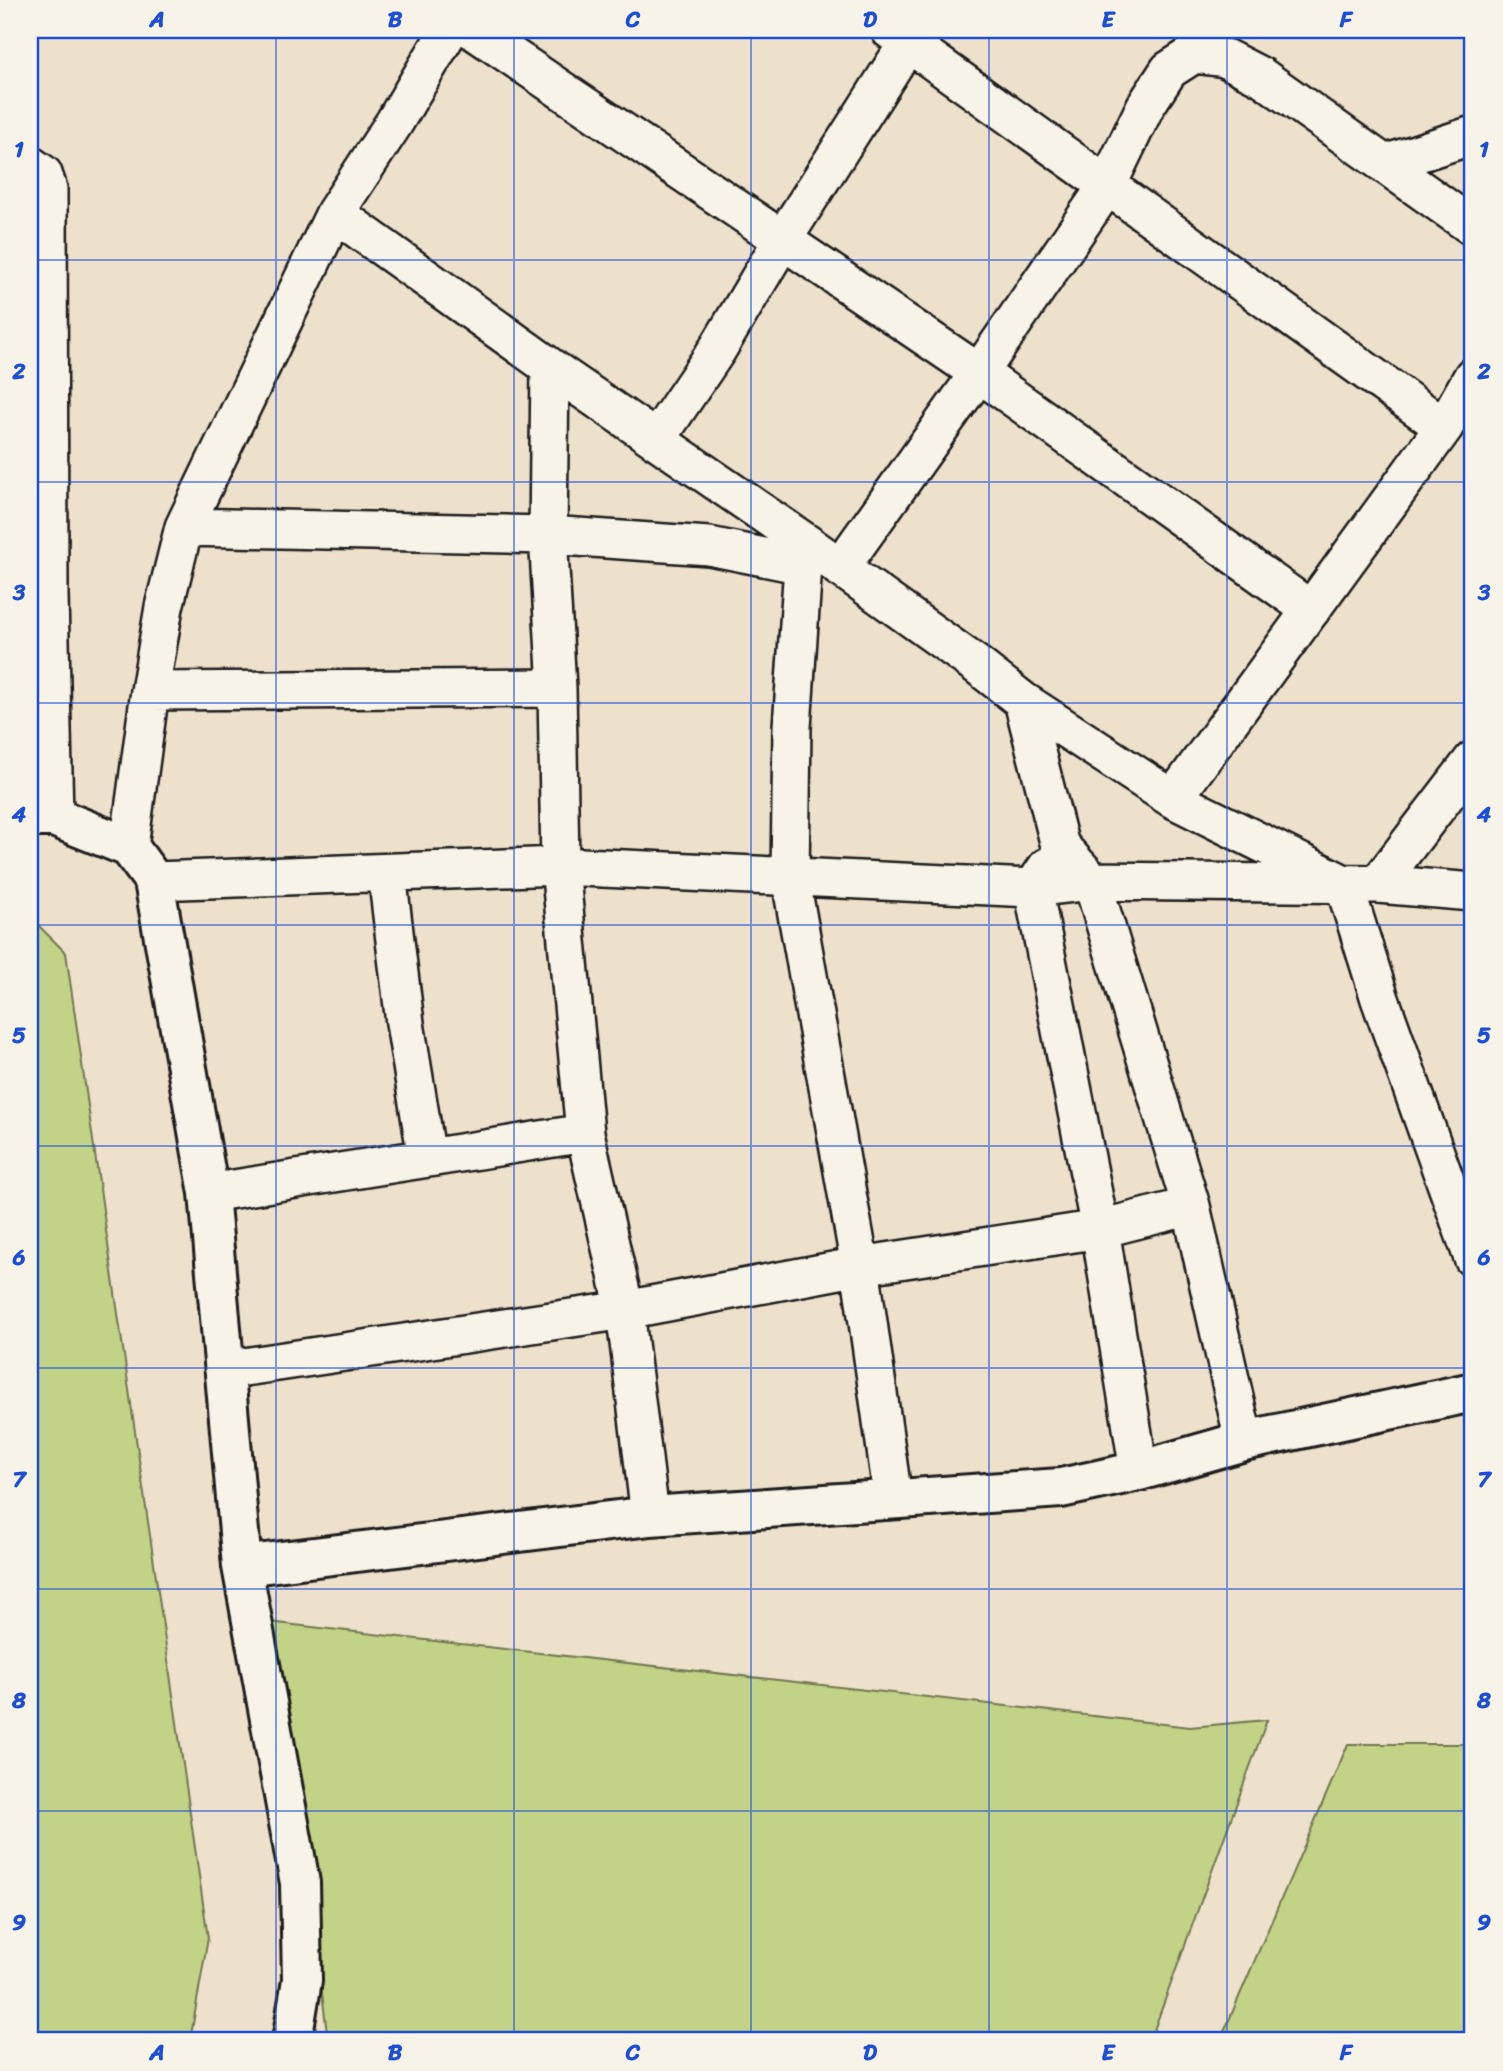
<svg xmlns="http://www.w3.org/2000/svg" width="1503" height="2071" font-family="Sriracha,sans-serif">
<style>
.green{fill:#c2d286;stroke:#6f7751;stroke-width:2}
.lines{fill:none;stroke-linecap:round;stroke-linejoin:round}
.minor-casing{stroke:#1c1c1c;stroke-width:42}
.tertiary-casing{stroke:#1c1c1c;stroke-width:44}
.minor{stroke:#f7f3e8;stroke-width:37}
.tertiary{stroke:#f7f3e8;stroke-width:38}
.grid{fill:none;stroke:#1d4ed8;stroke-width:2;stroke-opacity:0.55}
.neatline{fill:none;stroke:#1d4ed8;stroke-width:2.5}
.grid-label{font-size:23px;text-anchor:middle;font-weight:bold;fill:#1d4ed8}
</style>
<rect width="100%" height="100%" fill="#eee1cc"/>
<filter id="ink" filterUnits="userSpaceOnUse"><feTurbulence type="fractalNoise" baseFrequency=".0143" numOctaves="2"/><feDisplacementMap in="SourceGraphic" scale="14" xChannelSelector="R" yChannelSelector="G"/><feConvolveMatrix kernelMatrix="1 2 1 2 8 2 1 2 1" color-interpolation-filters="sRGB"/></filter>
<g filter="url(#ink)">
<path class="green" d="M30 917 66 953 208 1938 190 2041H30Z
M242 1619 1190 1727 1267 1720 1150 2041H328L310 1897Z
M1348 1744H1473V2041H1220Z"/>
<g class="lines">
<g class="minor-casing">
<path id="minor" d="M473 30 979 373 1311 610
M890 30 1444 427
M1385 164 1473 135
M30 165 43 174 48 189 49 595 54 817
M335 213 550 367 809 545 977 665 1023 701 1173 799 1344 884 1380 999 1473 1258
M550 367 548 535 557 688 560 866 585 1133 625 1310 650 1516
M656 440 717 350 783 239 908 43
M184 527 548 535 709 546 803 565
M809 545 803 565 792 727 790 875 860 1266 893 1499
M840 568 979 373 1107 186 1145 107 1169 70 1194 54 1225 58 1262 77 1473 227
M150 691 557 688
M1023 701 1060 846 1092 881 1191 1206 1244 1441
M1173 799 1444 427 1473 376
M129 847 150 691 164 607 184 527 335 213 394 123 449 30
M1047 867 1033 888 1100 1229 1139 1471
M387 874 405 1023 427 1158
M154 881 560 866 1033 888 1092 881 1378 884 1473 892
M1378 884 1473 760
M209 1193 585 1133
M224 1370 625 1310 860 1266 1100 1229 1191 1206"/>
</g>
<g class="tertiary-casing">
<path id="tertiary" d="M30 817H54L129 847 154 881 209 1193 242 1566 300 1883 302 1980 292 2041
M242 1566 650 1516 1061 1488 1139 1471 1244 1441 1473 1392"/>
</g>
<use href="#minor" class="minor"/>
<use href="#tertiary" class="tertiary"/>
</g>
</g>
<path class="grid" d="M276 30V2041M514 30V2041M751 30V2041M989 30V2041M1227 30V2041M30 260H1473M30 482H1473M30 703H1473M30 925H1473M30 1146H1473M30 1368H1473M30 1589H1473M30 1811H1473"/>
<rect width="1503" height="2071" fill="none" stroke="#f7f3e8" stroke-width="77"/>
<rect x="38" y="38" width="1426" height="1994" class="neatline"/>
<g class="grid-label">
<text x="157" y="27">A</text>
<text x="395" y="27">B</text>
<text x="633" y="27">C</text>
<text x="870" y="27">D</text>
<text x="1108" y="27">E</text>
<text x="1346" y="27">F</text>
<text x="19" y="157">1</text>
<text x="1484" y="157">1</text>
<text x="19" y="379">2</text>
<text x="1484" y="379">2</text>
<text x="19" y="600">3</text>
<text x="1484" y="600">3</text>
<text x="19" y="822">4</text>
<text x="1484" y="822">4</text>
<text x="19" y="1043">5</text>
<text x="1484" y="1043">5</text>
<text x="19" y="1265">6</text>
<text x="1484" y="1265">6</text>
<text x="19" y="1487">7</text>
<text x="1484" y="1487">7</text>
<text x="19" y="1708">8</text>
<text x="1484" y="1708">8</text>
<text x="19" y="1930">9</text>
<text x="1484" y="1930">9</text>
<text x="157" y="2060">A</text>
<text x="395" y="2060">B</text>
<text x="633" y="2060">C</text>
<text x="870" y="2060">D</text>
<text x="1108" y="2060">E</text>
<text x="1346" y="2060">F</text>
</g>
</svg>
